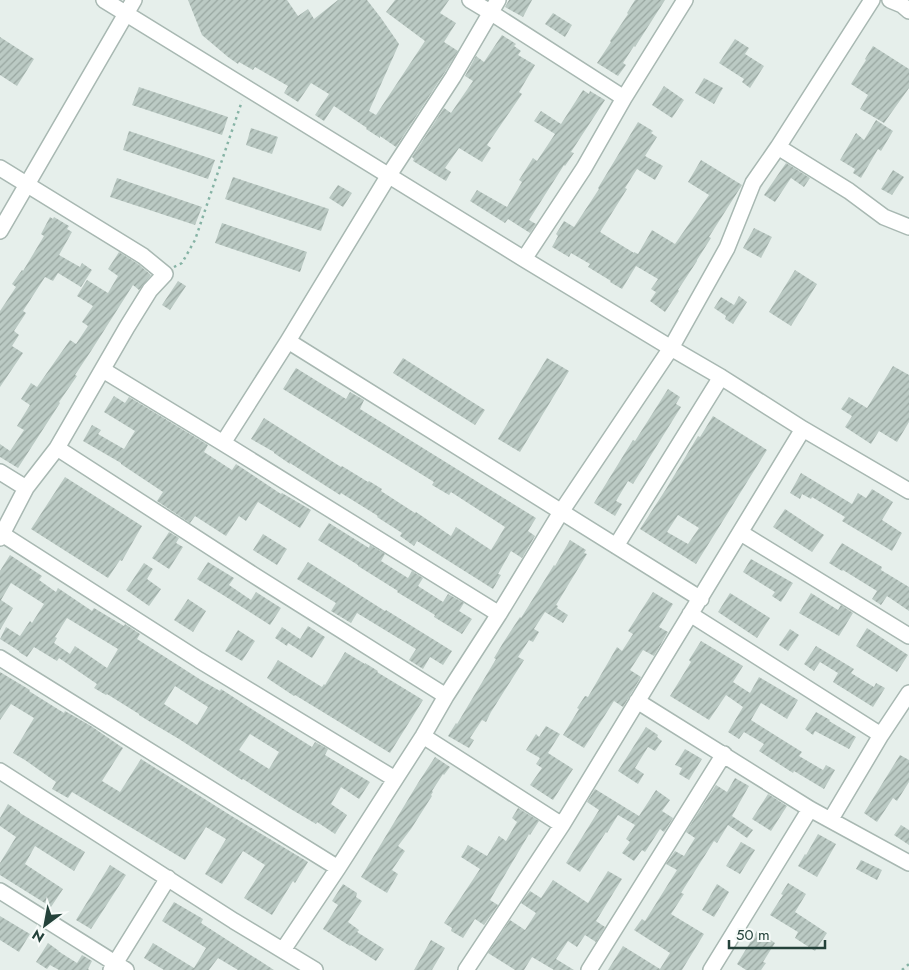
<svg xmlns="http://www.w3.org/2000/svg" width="909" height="970" font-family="Jost,sans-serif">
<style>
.building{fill:url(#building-hatch);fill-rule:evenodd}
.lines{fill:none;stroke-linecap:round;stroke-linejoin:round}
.minor-casing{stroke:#a8b8b2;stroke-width:18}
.path{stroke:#86b3a5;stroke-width:2.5;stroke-dasharray:2.5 4;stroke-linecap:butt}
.minor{stroke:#fff;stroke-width:15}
</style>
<defs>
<pattern id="building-hatch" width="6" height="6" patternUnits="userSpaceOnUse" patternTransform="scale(1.25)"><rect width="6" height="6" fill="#bbcac4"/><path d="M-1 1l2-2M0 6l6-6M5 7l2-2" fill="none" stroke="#98a6a0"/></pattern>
</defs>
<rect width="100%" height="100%" fill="#e6efeb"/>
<path class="building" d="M188 0H287L298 16 308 9 314 19 338 0H367L381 18 399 44 369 111 376 115 425 41 386 12 395 0H449L440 13 456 23 444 42 458 51 445 72 396 147 380 136V138L366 129 367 128 334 106 324 121 315 115 329 94 311 83 298 102 284 93 288 86 255 67 253 70 239 62 238 64 228 57 202 35Z
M509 0H532L523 17 505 7Z
M635 0H665L635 47 634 46 623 63 626 65 618 76 597 63 611 42 610 41 628 14 627 13Z
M553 13 572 25 565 37 545 24Z
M502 35 516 44 514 46 521 51 518 55 535 65 519 92 522 94 487 145 491 148 482 162 459 148 445 168 451 172 446 181 413 161 414 159 412 157 444 108 451 113 473 81 465 76 476 56 484 62Z
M0 37 34 59 17 86 0 75Z
M735 39 749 48 745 54 764 66 750 88 742 82 744 79 719 63Z
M873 46 909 69V88L884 123 860 109 868 95 851 84 866 60 865 59Z
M704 78 723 88 714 104 695 93Z
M664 86 684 100 672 118 652 105Z
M139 87 228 117 222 135 132 105Z
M583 90 589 94 590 91 605 100 571 152 574 153 565 166 564 165 529 220 536 224 530 233 508 219 505 223 470 201 477 190 507 207 522 182 519 180 533 158 537 161 555 134 534 121 541 111 561 124Z
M876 120 893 131 881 151 878 149 861 178 853 173 855 169 840 160 856 133 864 140Z
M638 122 653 131 651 133 657 137 645 156 663 166 655 180 637 169 625 188 627 189 600 232 634 253V252L638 254 652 230 675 244 709 195 688 182 701 160 742 185 709 237 711 238 697 260V261L678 290 679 291 665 312 650 301 656 292 651 289 658 279 636 266 622 289 610 282 611 281 588 267 590 264 571 253 569 257 552 247 558 236 556 234 564 221 574 227 599 189 598 188Z
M251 128 278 137 272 154 246 145Z
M129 131 215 160 208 179 123 150Z
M786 163 810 178 804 187 791 178 775 202 764 195Z
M893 170 904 177 892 195 881 189Z
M233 177 329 209 321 231 225 199Z
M117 178 202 207 195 225 110 197Z
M338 185 352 193 343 207 329 198Z
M50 217 53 219 54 217 69 226 67 229 72 232 59 255 80 267 82 263 92 270 81 287 58 273 53 281 45 277 23 311 26 313 14 331 19 335 12 346 23 353 0 387V311L16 287 12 284 22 270 23 271 44 236 41 234Z
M222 223 307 252 300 272 215 243Z
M754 228 772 237 761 258 743 248Z
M119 252 138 264 151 275 139 290 133 285 91 351 75 375 77 376 59 402 60 403 18 468 0 457V444L10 451 24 430 17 426 30 405 21 399 31 383 37 387 70 340 76 344 88 326 82 322 93 306 77 296 87 280 108 293 118 276 108 269Z
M795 270 817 284 791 326 769 312Z
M178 281 186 286 170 310 162 305Z
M739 296 747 302 733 324 725 319 726 316 714 308 721 297 734 305Z
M403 358 485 410 475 425 393 373Z
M547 358 569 371 520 452 498 439Z
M893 366 909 375V422L897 442 879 431 871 444 845 427 852 416 841 409 849 397 867 408Z
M296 368 346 399 350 392 364 400 360 409 536 518 528 531 535 536 522 558 511 551 498 574 501 575 493 589 417 541 414 546 400 536 402 533 377 517 378 516 341 493 340 495 290 463V464L274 453V452L251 439 264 418 341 467 342 466 368 482 369 481 382 489 381 491 415 513 416 512 451 536 456 527 491 550 505 527 451 492 449 495 432 485 434 482 283 389Z
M668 389 680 397 676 404 681 407 633 484 628 481 616 501 622 504 615 516 594 503 633 440 635 441Z
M114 396 125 403 129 397 208 445 204 452 232 470 236 464 281 494 282 493 311 510 300 528 258 502 246 521 239 516 226 536 195 516 190 523 157 501 163 492 121 464V463L83 441 92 425 101 430 98 434 124 449 135 431 104 412Z
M713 416 767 450 696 564 640 529 666 489 698 436 700 437ZM678 515 699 528 688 544 667 532Z
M801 473 852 504 858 493 866 498 872 489 893 502 882 520 902 533 892 551 842 521 845 517 812 497 811 499 802 494 800 499 790 493Z
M65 477 142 526 122 561 120 560 108 578 31 529Z
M785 509 824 535 812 552 773 527Z
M329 523 369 548 370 545 385 554 381 561 408 578 412 571 423 578 418 586 443 602 448 594 464 603 459 611 472 619 462 634 434 617 435 615 397 592 398 591 358 566V565L318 540Z
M169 532 179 538 176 543 183 547 169 569 152 558Z
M263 534 287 549 277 565 253 550Z
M570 540 586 550 584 553 587 554 556 605 558 606 557 608 568 615 563 623 545 612 534 629 539 632 533 642 529 640 518 657 524 660 491 712 486 722 482 720 470 738 474 740 469 748 448 736 456 723 457 724 496 659 494 658 503 643 520 617 521 618 554 565 555 566Z
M842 543 882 567 881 570 909 587V611L887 596 881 605 872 599 877 591 843 570 842 571 829 563Z
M10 555 42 576 39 580 56 592 58 588 92 611 94 608 124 626 125 624 140 634 137 639 201 680 220 691 221 689 247 706 312 747 315 742 328 749 325 755 370 782 359 799 341 787 331 804 347 815 335 834 317 822 316 824 289 808 243 779 242 780 179 739 152 723 139 715V714L107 694 106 695 94 688 97 684 59 658 57 661 34 647 27 657 19 652V651L0 639 6 627 20 636 30 621 32 623 44 604 11 583 1 600 13 608 0 630V571ZM67 618 118 649 107 668 75 646 70 654 54 643 57 638 55 637ZM175 686 208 707 197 725 164 704ZM250 734 279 752 269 769 239 750Z
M751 559 793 583 781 602 772 596 775 592 743 572Z
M208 562 234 578 229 585 251 600 256 592 281 608 270 625 223 595 197 579Z
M308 562 385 611 386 610 452 651 443 665 430 657 423 669 409 660 416 649 357 613 351 623 331 611 336 603 297 579Z
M144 563 153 569 147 579 161 589 149 606 126 590Z
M653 592 673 604 659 627 668 632 654 656 643 650 630 670 641 677 623 707 614 701 584 748 563 735 579 709 577 708 585 696 588 697 617 647 622 651 633 634 628 631Z
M730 593 770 618 757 638 718 612Z
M811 593 838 610 841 605 853 613 839 636 799 613Z
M188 599 206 611 193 632 174 620Z
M308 626 325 637 312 658 288 643 287 646 275 638 282 627 300 639Z
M867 628 908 655 897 672 856 646Z
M790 629 799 635 788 651 779 645Z
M238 630 255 641 242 661 225 651Z
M701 641 743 666 733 682 750 693 759 677 798 700 787 719 761 703 751 720 802 752 799 756 823 770 826 765 835 770 824 789 794 771 793 773 759 751 764 744 744 732 739 739 728 732 743 707 726 695 709 720 670 696 691 662 689 660Z
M816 646 854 669 851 673 874 687 876 683 885 688 873 707 833 682 838 673 820 662 814 671 804 664Z
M345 652 365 664V663L378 671 377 672 423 700 390 753 295 695 294 696 267 678 278 660 322 687 324 684 325 685Z
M0 672 30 690 29 691 64 713 65 711 91 726 123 748 102 781 120 792 141 759 230 815 308 862 295 883 293 881 272 915 244 898 265 865 243 851 222 884 205 874 226 839 206 827 185 860 72 792 68 798 52 789 56 782 25 760 13 753 34 718 11 704 0 720Z
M816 712 830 720 829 721 856 737 849 749 815 731 813 735 805 729Z
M546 726 560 734 548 753 573 769 553 800 530 785 542 768 536 764 540 758 526 750 536 734 539 737Z
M646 727 658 735 657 737 662 741 655 751 648 747 635 768 644 774 638 784 618 771Z
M685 749 702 759 689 780 679 774 682 768 675 765Z
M900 755 909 760V782L897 801 893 798 877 822 864 813Z
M435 757 450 767 444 775 443 774 432 791 433 792 431 795 432 796 411 829 398 846 405 851 392 870 398 874 387 893 361 877 418 783Z
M735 778 749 786 732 816 753 830 747 838 728 825 717 843 714 841 681 893 684 894 671 914 704 934 682 970H608L623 946 660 969 670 953 634 930 642 919 645 921 677 870 666 864 675 851 684 856 695 838 686 832 716 785 727 792Z
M595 789 639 816 656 790 670 800 662 811 673 818 664 832 660 829 645 852 642 850 634 861 622 853 630 842 626 839 635 825 618 815 607 833 606 832 580 872 566 863 599 810 587 802Z
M768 794 787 806 771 831 752 819Z
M8 804 20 812V813L85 852 74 871 35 846 25 864 63 889 51 907 0 875V863L16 837 0 826V818Z
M518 808 539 821 530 835 529 834 490 900 498 905 484 925 475 919 463 938 451 931 452 928 444 923 480 869 461 857 468 845 487 856 499 836 506 841 517 822 512 818Z
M901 825 909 830V845L894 835Z
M818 834 836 844 817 877 798 866 805 854 806 855Z
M741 842 755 850 740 874 726 866Z
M861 860 882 870 877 880 856 869Z
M110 865 126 875 91 929 76 920Z
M608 871 622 879 596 921 605 927 596 942 585 935 577 947 568 941 556 959 574 970H554L532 957 524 970H515L488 953 510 920 525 930 536 913 521 903 530 891 541 898 553 880 588 903Z
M788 883 806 894 795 912 827 933 815 951 795 938 798 932 770 915 783 895 781 894Z
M343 884 357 893 356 897 362 901 348 922 359 930 357 932 384 949 376 961 351 945 350 946 323 929 338 905 332 901Z
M717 884 729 892 714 917 702 910Z
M174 902 203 919 201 923 274 970H238L218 958 209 970H164L144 958 153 943 194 968 206 948 162 921Z
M0 916 30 934 19 952 0 940Z
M757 931 775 943 763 962 766 963 761 970H746L737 964Z
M431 940 445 948 432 970H414Z
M48 943 59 951H58L77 963 82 955 92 961 88 969 89 970H59L50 965 47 969 36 962Z"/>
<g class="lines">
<g class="minor-casing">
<path id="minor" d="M104 0 524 259 671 348 721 377 803 429 909 491
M470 0 490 12 624 98
M890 0 902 5 909 11
M778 147 849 191 884 217 909 227
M0 168 143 256 165 274 150 290 127 327 57 448 26 488 0 538
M0 231 134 0
M524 259 584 168 624 98 685 0
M288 341 701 599
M103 370 223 443 499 614
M223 443 288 341 389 175 453 77 498 0
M57 448 252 574 446 696
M0 472 26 488
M741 533 909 636
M2 534 199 660 395 779
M616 546 721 377
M690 614 881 735
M0 658 338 868
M637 701 810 809 909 863
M423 736 562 825
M0 771 234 921 315 970
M831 819 881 735 909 693
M0 891 126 970
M283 950 338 868 423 736 446 696 499 614 561 512 671 348 727 248 753 183 778 147 872 0
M111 970 168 878
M466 970 562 825 803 429
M589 970 724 754
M711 970 810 809"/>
</g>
<path class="path" d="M174 267 182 263 195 240 242 101
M902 970 909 964"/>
<use href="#minor" class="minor"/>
</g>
<g transform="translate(45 925) rotate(212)" stroke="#f7fbf9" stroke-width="4" paint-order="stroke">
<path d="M0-4L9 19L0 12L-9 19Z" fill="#24423a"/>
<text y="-8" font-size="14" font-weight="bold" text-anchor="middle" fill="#24423a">N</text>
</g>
<path d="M729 940v8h96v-8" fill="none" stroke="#24423a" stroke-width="2.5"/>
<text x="736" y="940" font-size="15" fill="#24423a" stroke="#f7fbf9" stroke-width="4" paint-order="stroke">50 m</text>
</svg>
